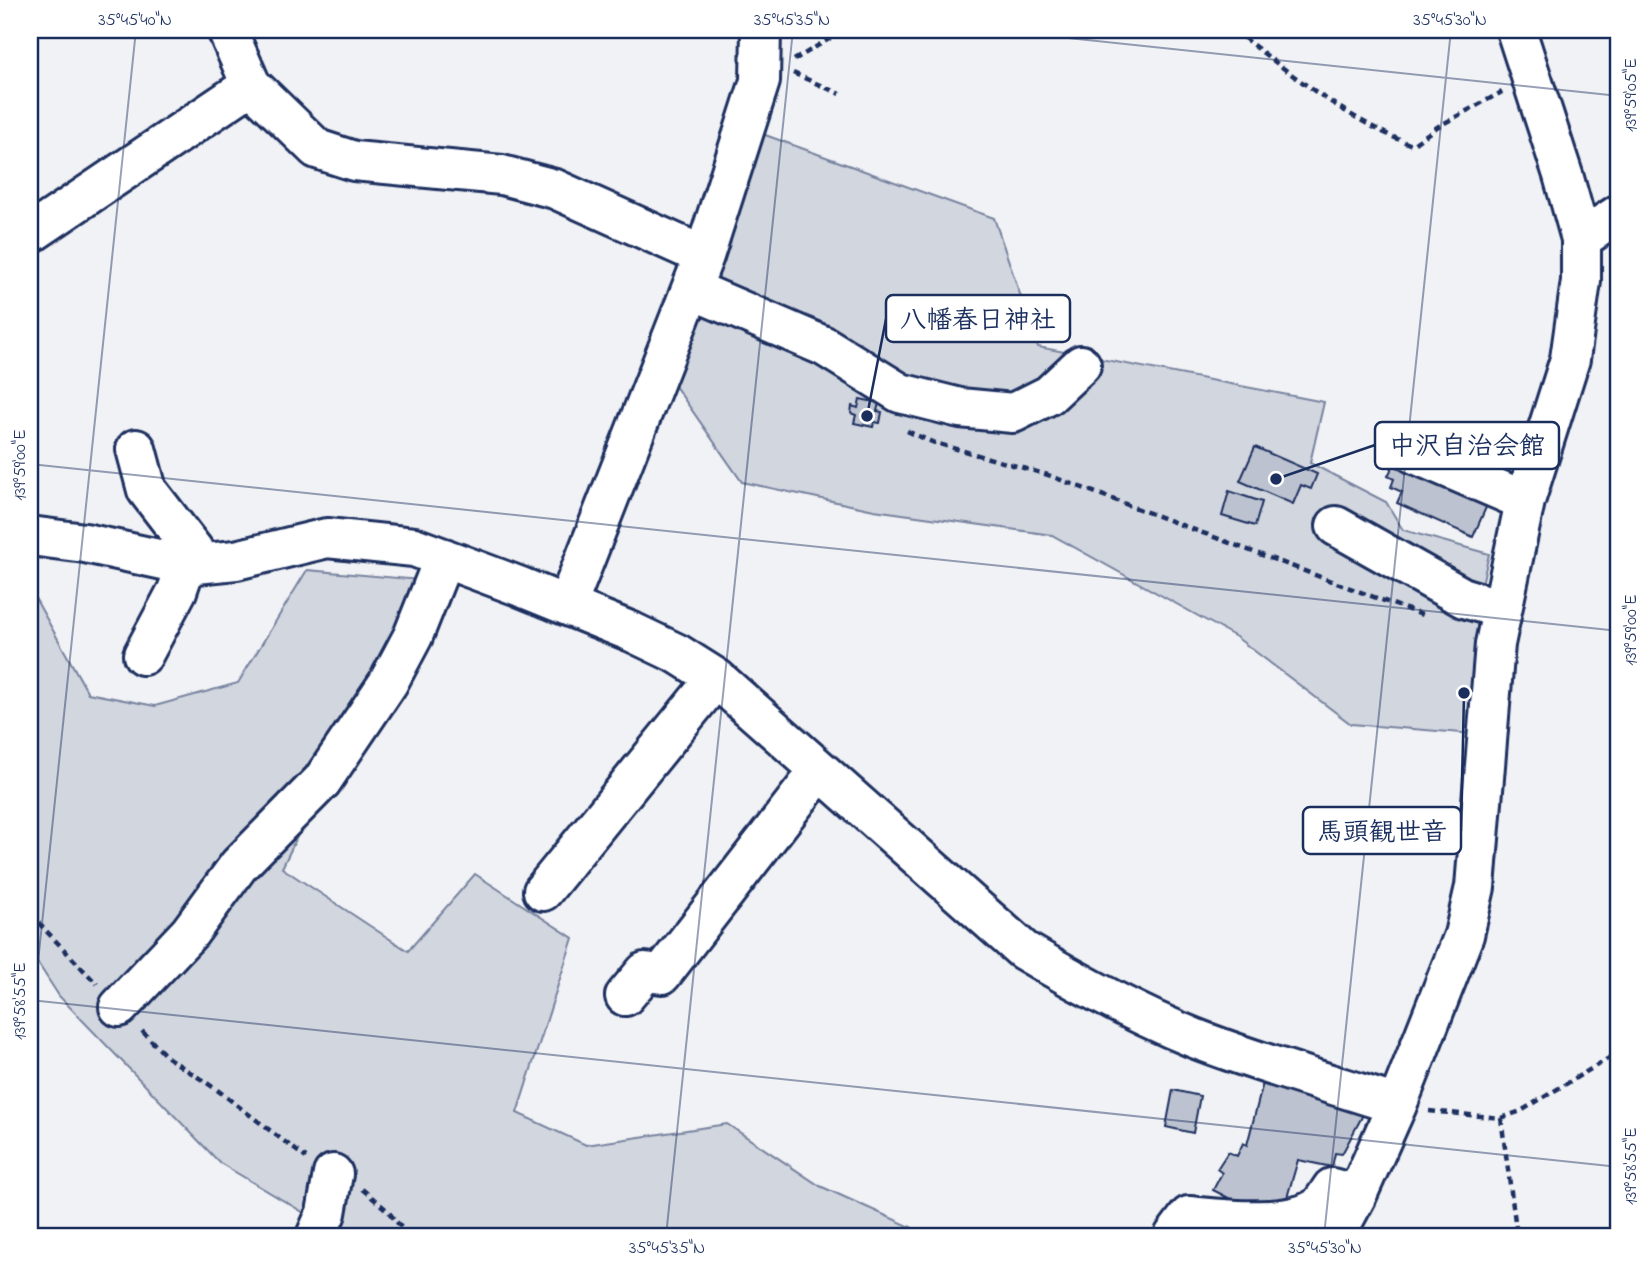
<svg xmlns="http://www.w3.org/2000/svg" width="1649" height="1266" font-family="'Indie Flower','Klee One',sans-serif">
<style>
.green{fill:#d2d6df;stroke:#76829e;stroke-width:2}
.building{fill:#bcc2d0;stroke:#1b2f5e;stroke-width:2}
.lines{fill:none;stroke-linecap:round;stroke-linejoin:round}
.minor-casing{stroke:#1b2f5e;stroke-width:44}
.path{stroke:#1b2f5e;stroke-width:4.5;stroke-dasharray:7 5;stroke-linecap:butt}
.minor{stroke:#fff;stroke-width:38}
.ticks{fill:none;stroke:#1b2f5e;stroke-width:2;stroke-opacity:0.45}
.leader{fill:none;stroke:#1b2f5e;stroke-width:2.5}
.callout-dot{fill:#1b2f5e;stroke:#fff;stroke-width:2.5}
.callout{fill:#fff;stroke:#1b2f5e;stroke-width:2.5}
.callout-label{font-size:26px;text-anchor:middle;font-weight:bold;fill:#1b2f5e}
.neatline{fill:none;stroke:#1b2f5e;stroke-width:2.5}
.ticks-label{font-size:18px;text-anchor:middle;fill:#1b2f5e}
</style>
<rect width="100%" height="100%" fill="#f1f2f5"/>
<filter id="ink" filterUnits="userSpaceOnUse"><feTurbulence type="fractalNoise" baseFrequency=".0143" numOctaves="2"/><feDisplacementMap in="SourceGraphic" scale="14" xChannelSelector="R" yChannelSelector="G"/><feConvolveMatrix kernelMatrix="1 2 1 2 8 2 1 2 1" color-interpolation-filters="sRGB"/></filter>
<g filter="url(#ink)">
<path class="green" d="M757 132 994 218 1038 347 1324 402 1310 463 1386 502 1403 530 1489 554 1478 601 1474 734 1351 724 1236 637 1052 535 874 510 742 482 673 383Z
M307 570 421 580 282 868 408 951 475 874 573 938 517 1113 586 1145 727 1124 820 1186 911 1227 919 1236H343L220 1163 59 996 30 951V589L88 693 155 706 238 683Z"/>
<path class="building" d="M860 399 879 403 877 411 882 412 880 423 874 422 873 427 854 423 856 415 851 413 852 406 858 408Z
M1255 447 1317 474 1311 489 1301 485 1293 504 1240 481Z
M1398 455 1491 496 1473 537 1397 503 1402 492 1391 487 1394 479 1388 476Z
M1229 491 1262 502 1255 526 1222 516Z
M1264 1079 1365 1111 1342 1154 1335 1153 1332 1167 1298 1160 1286 1201 1266 1199 1264 1206 1246 1207 1213 1190 1222 1173 1217 1169 1228 1152 1237 1156 1243 1143 1247 1145Z
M1173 1090 1200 1096 1193 1133 1166 1127Z"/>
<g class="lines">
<g class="minor-casing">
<path id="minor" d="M227 30 251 85 317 149 354 161 502 175 555 189 704 256
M30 234 251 85
M1581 239 1619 214
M691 289 824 346 900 393 960 408 1013 413 1049 395 1081 365
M136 449 147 490 194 551 186 565 177 591 143 655
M1413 453 1525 501
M1336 526 1464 598 1502 609
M30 536 85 543 186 565 236 560 327 538 414 547 521 587 632 632 678 654 716 678 1023 950C1078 983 1135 1014 1194 1038 1260 1064 1330 1083 1397 1105
M567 605 704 256 760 81 761 30
M543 891 716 678
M625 996 645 972 662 974 820 770
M119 1007 190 932 239 865 322 781 388 683 413 636 444 558
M316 1236 326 1213 333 1174
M1174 1236 1189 1216C1222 1219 1286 1227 1315 1209 1322 1205 1327 1195 1332 1188L1357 1195
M1335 1236 1357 1195 1397 1105 1464 935 1475 887 1495 644 1525 501 1570 359 1581 281V239L1563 175 1516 30"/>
</g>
<path class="path" d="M1234 30C1289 73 1346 119 1412 145L1437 127 1502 92
M794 60 844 30
M793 73 840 94
M907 431 932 442 1048 475 1422 615
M30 914 97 984
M142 1031 167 1057 216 1089 306 1158
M1429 1111 1501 1118 1521 1111 1619 1052
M1501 1118 1517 1236
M362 1189 387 1210 408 1236"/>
<use href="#minor" class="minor"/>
</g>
</g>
<path class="ticks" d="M993 30 1619 96M30 464 1619 631M30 1000 1619 1167M30 1038 136 30M666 1236 793 30M1324 1236 1451 30"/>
<path class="leader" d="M867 416L886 319M1276 479L1375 445M1464 693L1461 831"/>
<g class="callout-dot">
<circle cx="867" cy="416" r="7"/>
<circle cx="1276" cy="479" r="7"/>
<circle cx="1464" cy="693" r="7"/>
</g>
<g class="callout">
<rect x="886" y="295" width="184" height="47" rx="7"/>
<rect x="1375" y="422" width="184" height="47" rx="7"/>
<rect x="1303" y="807" width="158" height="47" rx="7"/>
</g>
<g class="callout-label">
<text x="978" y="328">八幡春日神社</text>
<text x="1467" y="454">中沢自治会館</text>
<text x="1382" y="840">馬頭観世音</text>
</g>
<rect width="1649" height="1266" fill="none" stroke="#fff" stroke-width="77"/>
<rect x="38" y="38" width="1572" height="1190" class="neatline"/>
<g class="ticks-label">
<text x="135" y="25">35°45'40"N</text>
<text x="792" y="25">35°45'35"N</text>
<text x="1450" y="25">35°45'30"N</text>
<text transform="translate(1630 95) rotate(-90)" y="6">139°59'05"E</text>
<text transform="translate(19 465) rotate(-90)" y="6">139°59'00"E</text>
<text transform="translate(1630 630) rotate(-90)" y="6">139°59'00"E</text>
<text transform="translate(19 1001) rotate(-90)" y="6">139°58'55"E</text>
<text transform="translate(1630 1166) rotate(-90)" y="6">139°58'55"E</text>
<text x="667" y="1253">35°45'35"N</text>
<text x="1325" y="1253">35°45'30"N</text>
</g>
</svg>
